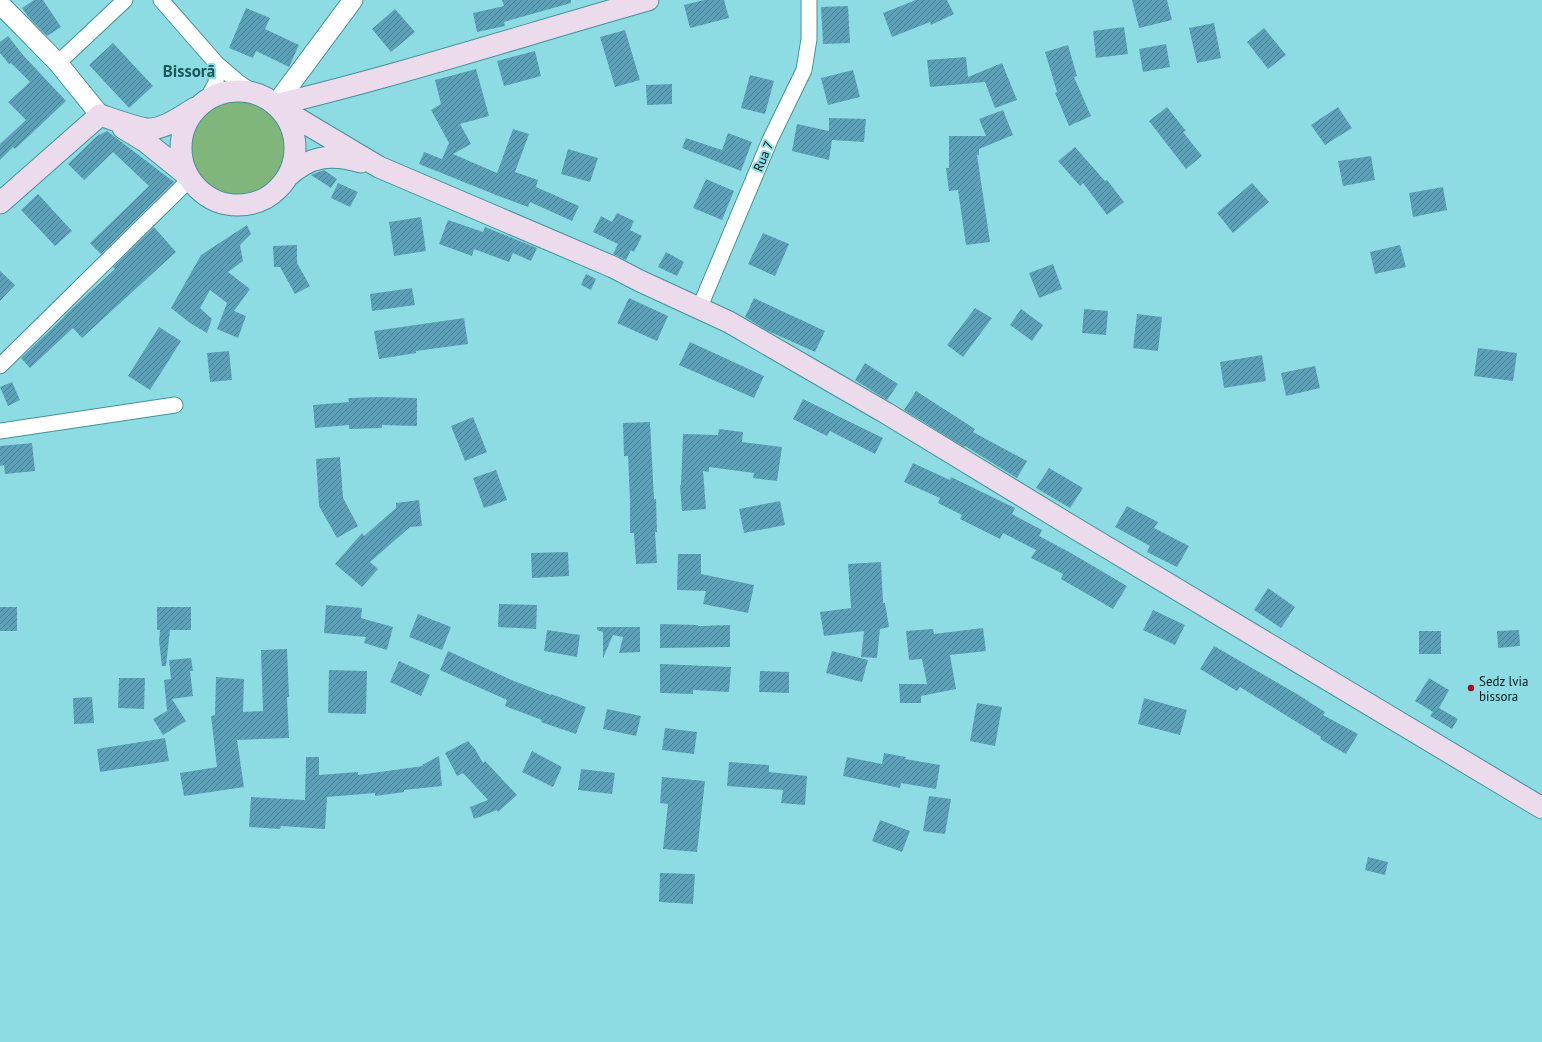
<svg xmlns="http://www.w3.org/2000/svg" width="1542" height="1042" font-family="'PT Sans',sans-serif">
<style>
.green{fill:#80b67b}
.building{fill:url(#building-hatch)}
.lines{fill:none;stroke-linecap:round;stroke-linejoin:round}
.minor-casing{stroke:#439298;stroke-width:17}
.tertiary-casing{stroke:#439298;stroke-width:21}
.secondary-casing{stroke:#439298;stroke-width:23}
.minor{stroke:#fff;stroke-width:15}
.tertiary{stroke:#fff;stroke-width:19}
.secondary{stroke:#ebdbed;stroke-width:21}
.poi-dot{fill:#a60c23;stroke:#8edce3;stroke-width:1.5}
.labels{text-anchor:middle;stroke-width:4;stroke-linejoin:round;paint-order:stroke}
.street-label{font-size:13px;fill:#001c1f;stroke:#8edce3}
.poi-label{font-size:13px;fill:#001c1f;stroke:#8edce3;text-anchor:start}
.district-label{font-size:17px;font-weight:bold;fill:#1b585d;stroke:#8edce3}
</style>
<defs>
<pattern id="building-hatch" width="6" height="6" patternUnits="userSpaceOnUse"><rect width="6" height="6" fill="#5da1b8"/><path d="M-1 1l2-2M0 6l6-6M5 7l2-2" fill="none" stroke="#4a8295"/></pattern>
</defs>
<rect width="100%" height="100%" fill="#8edce3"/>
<path class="green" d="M192 148a46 46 0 1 1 92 0a46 46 0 1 1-92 0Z"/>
<path class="building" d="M34 0H43L61 27 47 36 30 19 22 8Z
M502 0H571V3L504 22 505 26 477 32 473 13 504 6Z
M704 0H724L729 18 690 28 684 5Z
M916 0H947L954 14 931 25 930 22 892 37 883 13Z
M1132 0H1167L1172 20 1139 28Z
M848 6 850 43 823 44 821 7Z
M246 8 270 18 265 29 299 45 289 67 256 51 253 58 229 48Z
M395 9 415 32 391 52 372 29Z
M1214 23 1221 58 1197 63 1189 28Z
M1124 27 1128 54 1096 58 1093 31Z
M1264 28 1286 55 1268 69 1247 42Z
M625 30 640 80 615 87 600 37Z
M8 36 23 55 66 101 15 149 13 147 0 160V144L26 120 8 102 30 82 11 63 9 64 0 53V42Z
M113 43 153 86 129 108 89 65Z
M1166 44 1170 67 1143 72 1139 49Z
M1068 45 1077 76 1074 77 1091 116 1069 126 1055 93 1057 92 1045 52Z
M535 51 541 76 504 86 497 61Z
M966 57 968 77 1002 63 1017 100 995 108 985 82 930 87 927 60Z
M476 69 489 116 460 124 471 144 453 154 497 173 513 129 529 134 515 172 538 180 536 187 579 206 572 221 530 202 528 207 496 195 419 164 424 152 442 159 449 143 431 110 441 104 435 80Z
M853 70 860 97 828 105 821 78Z
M750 75 774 81 765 114 741 108Z
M672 84V104L647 105 646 85Z
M1167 107 1186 131 1183 132 1202 156 1186 169 1149 121Z
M1338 107 1352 128 1325 145 1311 125Z
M1003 110 1013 135 979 149V155H977L990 242 966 245 958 190 949 191 946 168H949V136H986L979 119Z
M829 118 866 119 864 142 832 140 829 160 792 151 797 124 829 131Z
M107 131 174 182 101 254 90 243 149 186 113 152 84 180 68 164 97 136Z
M728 133 752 142 741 171 682 148 686 138 722 150Z
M1075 147 1105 181 1107 180 1124 202 1107 215 1083 183 1080 186 1058 161Z
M568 149 598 158 590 182 561 174Z
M1371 156 1375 180 1343 186 1338 161Z
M324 170 337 179 331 188 311 175Z
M706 179 734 191 722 220 693 208Z
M338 183 358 192 350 207 331 198Z
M1252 183 1269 202 1233 233 1217 213Z
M1443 187 1447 210 1413 217 1409 193Z
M38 194 72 231 55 246 21 210Z
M617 213 634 221 630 230 642 236 634 252 631 250 626 260 613 254 618 244 593 232 601 216 612 222Z
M421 217 426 251 394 256 389 222Z
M448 220 483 232 485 227 537 248 531 261 513 253 509 262 474 249 472 256 439 244Z
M247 225 251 234 240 245 243 261 228 272 250 289 234 311 246 316 238 338 217 329 227 303 210 290 200 308 212 319 207 333 190 323 171 308 201 255Z
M154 227 176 252 82 338 73 328 30 368 21 358 63 318 66 314 115 269 113 267Z
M763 233 789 244 775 276 748 264Z
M297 245V263L310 286 295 294 280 267H274L273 246Z
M1400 245 1406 267 1375 274 1370 252Z
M666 252 684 262 677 276 658 267Z
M1053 264 1062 289 1039 298 1029 273Z
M0 271 15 285 0 301Z
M586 274 596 279 591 290 581 285Z
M412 288 415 305 372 311 370 294Z
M629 298 668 316 657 341 617 323Z
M754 298 825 331 815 352 766 330 745 317Z
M975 308 992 318 963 357 947 345Z
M1021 309 1043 325 1032 341 1010 325Z
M1084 309 1108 311 1106 335 1082 333Z
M1137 314 1162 317 1158 351 1133 348Z
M464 318 468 344 416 351V353L379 359 374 331Z
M159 327 181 341 150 390 128 376Z
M690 342 764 376 754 398 679 365Z
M1478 348 1517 353 1513 381 1474 376Z
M229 351 232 380 210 382 207 353Z
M1262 355 1266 381 1224 388 1220 362Z
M865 363 898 384 887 400 855 380Z
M1315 366 1320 388 1286 396 1281 373Z
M12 382 20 400 8 406 0 387Z
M916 391 975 429 973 432 1027 461 1017 478 965 446 964 447 904 410Z
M381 397 417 398V426L382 425V428L349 429V425L315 428 313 405 349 402 348 398Z
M803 399 883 438 875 454 830 431 827 436 793 419Z
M473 417 487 452 465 461 451 426Z
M650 422 654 499H656L657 532H655L657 563 636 564 634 533H630V500L628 456H624L623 423Z
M719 429 743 432 742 442 782 447 777 481 753 478 754 473 709 467V472L703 471 706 509 682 511 680 485H681L683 434 718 435Z
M32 443 35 471 5 474 4 465 0 466V446Z
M340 457 343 498 358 526 337 538 319 506 316 459Z
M913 463 950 480 951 477 1015 508 1012 514 1042 530 1039 536 1071 553 1127 586 1113 609 1061 579 1063 574 1031 558 1036 550 1003 533 1000 539 960 519 962 515 938 503 940 498 904 482Z
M1049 468 1083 488 1070 508 1036 488Z
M496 470 507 500 484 508 473 478Z
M419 500 422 526 410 527 370 562 378 569 362 587 335 564 362 533 364 536 396 508V503Z
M780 501 785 525 744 533 739 509Z
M1127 506 1158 522 1154 528 1189 546 1177 567 1147 552 1150 546 1115 527Z
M568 552 569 576 532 578 531 553Z
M678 554H701V574L754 585 748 613 703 604 706 591 677 590Z
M881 562 883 603H885L889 627 880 629 877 658 861 657 864 631 824 636 820 612 851 608 848 564Z
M1268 588 1295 607 1281 628 1254 610Z
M499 604 537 605 536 629 498 627Z
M326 605 362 608 361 618 393 627 387 650 364 643 366 637 324 633Z
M0 607H17V631H0Z
M157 607H191V630H170L166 666H162L159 641 160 630H157Z
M1153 610 1185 625 1175 645 1143 630Z
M418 614 451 627 442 650 409 637Z
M660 624 698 625V626L730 625V647L660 648Z
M597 627H640V652L619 653 623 637 613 635 603 658V632L597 630Z
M983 628 986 651 950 655 956 689 921 696V703H900L899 684H927L922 659 909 660 906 631 933 629 934 634Z
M547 630 580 635 577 657 544 651Z
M1519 630 1520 646 1498 648 1497 631Z
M1419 631H1441V654H1419Z
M1214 646 1297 694 1325 712 1323 715 1358 734 1346 754 1320 739 1321 737 1240 687 1237 691 1200 669Z
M287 649 289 697H287L289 738 237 740 244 787 184 796 180 773 217 767 211 716 215 715 216 677 244 679 243 712 263 711 261 650Z
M448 651 514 681 551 695V694L586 707 576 734 541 722 542 720 505 706 507 700 440 670Z
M832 651 868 660 862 682 826 673Z
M191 658 193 671H190L193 696 172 699 186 721 163 735 153 719 167 711 164 680 171 679 169 660Z
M399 661 430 675 421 696 390 682Z
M660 664 731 667 729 692 693 690V694L660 693Z
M329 670 367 671 366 714 328 713Z
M760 671 789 672V693L759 692Z
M119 678H145L144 709 118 708Z
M1429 678 1449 690 1439 708 1458 719 1452 729 1430 716 1433 712 1415 701Z
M92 697 94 723 74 724 73 698Z
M1144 698 1187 710 1180 735 1138 724Z
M977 703 1002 707 995 746 970 741Z
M607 709 641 716 636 736 603 729Z
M665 728 697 732 694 754 662 750Z
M165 738 169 761 100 772 97 749Z
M468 741 475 749 483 763 485 761 517 795 498 812 497 810 474 819 470 807 488 800 463 773 457 776 445 753Z
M532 751 562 767 553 787 522 772Z
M884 753 906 757 905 759 940 765 936 789 901 783 900 788 843 776 847 757 882 764Z
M439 756 442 786 404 790V792L375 796V793L327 797 325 829 281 826 280 829 249 827 251 797 305 800 306 757H319V775L358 772V775L423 766 422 765Z
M729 762 769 765V772L807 776 805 805 781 803 783 790 727 786Z
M581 769 615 773 612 794 578 790Z
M662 777 705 781 697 852 663 849 668 804 660 803Z
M929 796 951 799 945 834 923 831Z
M880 820 910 831 902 852 872 841Z
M1368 857 1388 862 1385 875 1365 870Z
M660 873 695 874 693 904 659 902Z"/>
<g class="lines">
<g class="minor-casing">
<path id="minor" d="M161 0 217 64 238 82 257 95
M58 63 125 0
M206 101 216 83 217 64
M699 309 770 140 804 70 809 39V0
M0 366 190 179
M0 431 175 405"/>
</g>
<g class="tertiary-casing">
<path id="tertiary" d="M0 4 58 63 100 115
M275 105 353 0"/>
</g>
<g class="secondary-casing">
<path id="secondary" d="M181 148a57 57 0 1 1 114 0a57 57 0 1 1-114 0Z
M275 105 379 167 613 267 640 281 729 322 886 413 1073 527 1542 808
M275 105C401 75 524 35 648 0
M100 115C112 119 134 127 146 129 164 130 180 117 195 108
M123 128 146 142 188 176
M287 177C310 156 330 153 361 162
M0 203 100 115"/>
</g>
<use href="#minor" class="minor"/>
<use href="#tertiary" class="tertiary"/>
<use href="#secondary" class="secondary"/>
</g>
<circle class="poi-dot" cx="1471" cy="688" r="4"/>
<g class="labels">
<g class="street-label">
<text transform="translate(763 156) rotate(-67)" y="5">Rua 7</text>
</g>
<g class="poi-label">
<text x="1479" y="686">Sedz lvia<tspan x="1479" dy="15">bissora</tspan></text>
</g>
<g class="district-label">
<text x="189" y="77">Bissorã</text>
</g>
</g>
</svg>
